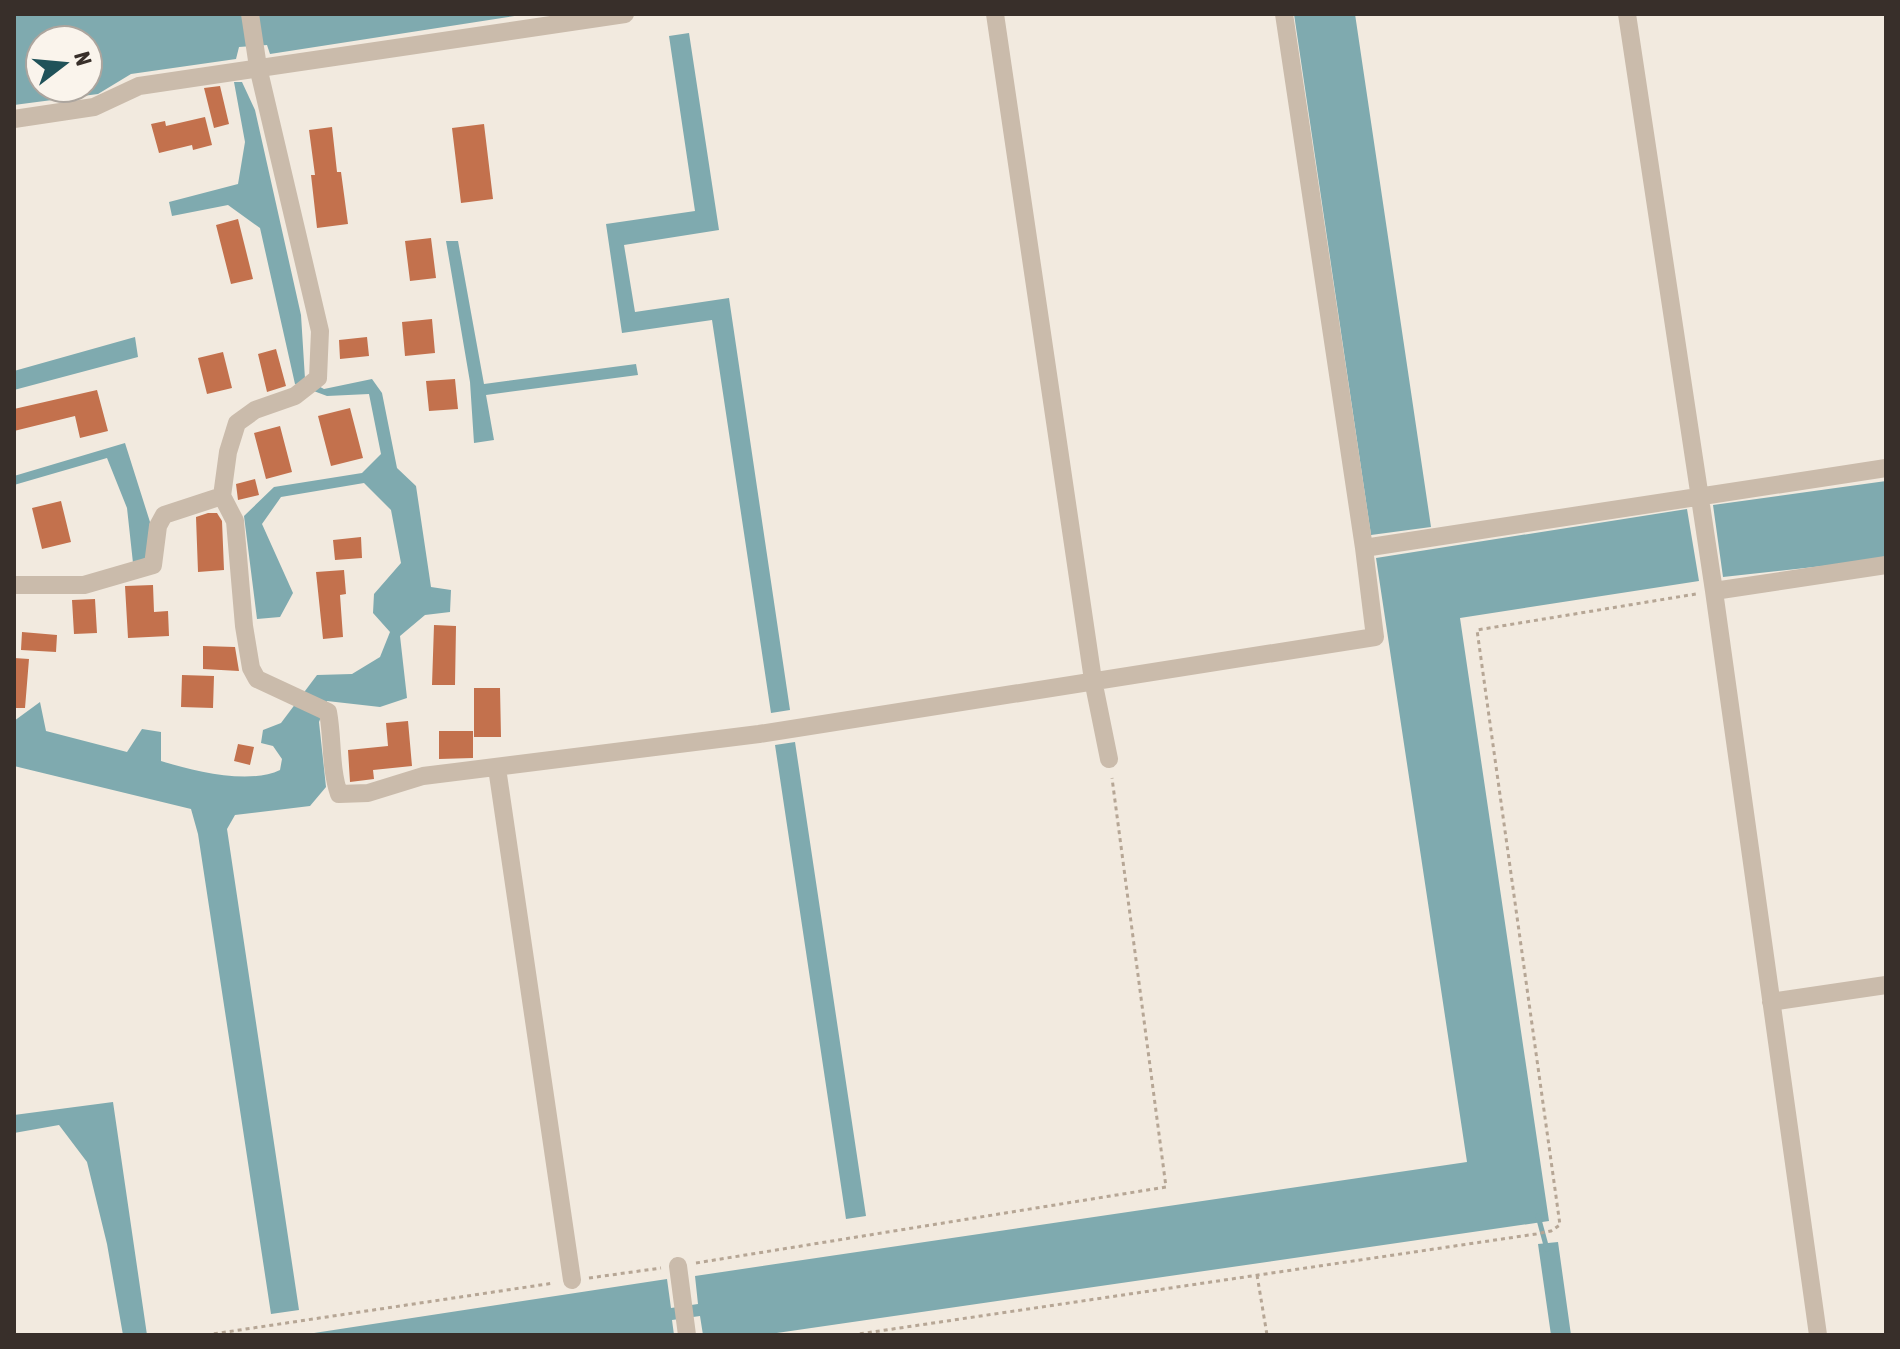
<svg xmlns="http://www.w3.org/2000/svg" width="1900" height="1349" font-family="'Asap Condensed',sans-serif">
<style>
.water{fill:#7faaaf;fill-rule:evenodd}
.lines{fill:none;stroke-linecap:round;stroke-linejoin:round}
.stream{stroke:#7faaaf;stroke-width:5}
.building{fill:#c3714d}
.path{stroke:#b6a695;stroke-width:3;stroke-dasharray:4 4;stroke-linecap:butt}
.street{stroke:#cabbab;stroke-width:18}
</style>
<rect width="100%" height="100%" fill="#f2eadf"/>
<path class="water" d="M26 14H527L270 54 267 45 239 47 236 59 131 74 98 94 14 105V16ZM40 40H88V88H40Z
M1294 14H1355L1431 527 1371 535Z
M689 33 719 230 624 245 635 312 729 298 790 710 771 713 712 320 622 333 606 224 695 211 669 36Z
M234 82H242L255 110 301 315 305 379 324 389 372 379 382 393 397 468 416 486 431 587 451 590 450 612 425 615 400 636 407 698 380 707 327 701 319 722 326 787 310 806 235 815 227 829 299 1310 271 1314 198 834 191 809 14 766V721L40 702 46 731 127 752 142 729 161 732V761C193 771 249 785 280 770L282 759 273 746 261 743 263 730 281 723 317 675 352 674 380 657 390 632 373 613 374 594 401 563 391 510 364 483 281 497 262 524 293 593 280 617 257 619 244 516 274 487 362 473 381 454 369 394 327 396 295 384 260 228 228 205 172 216 169 202 238 184 245 142Z
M446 241H458L484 384 636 364 638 375 486 395 494 440 474 443 470 382Z
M135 337 138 357 14 390V371Z
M125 443 150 522 146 558 133 563 127 508 107 458 14 485V476Z
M1886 481V559L1723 577 1713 505Z
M1687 509 1699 581 1460 618 1549 1221 763 1335H703L700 1316 672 1320 674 1335H301L667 1279 671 1308 698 1304 695 1276 1467 1162 1376 558Z
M795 742 866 1216 846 1219 775 745Z
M113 1102 147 1335H123L107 1244 87 1162 59 1125 14 1133V1115Z
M1558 1242 1571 1335H1551L1538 1244Z"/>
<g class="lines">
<path class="stream" d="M1538 1216 1547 1249"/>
</g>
<path class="building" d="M220 86 229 124 214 128 204 88Z
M205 117 212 145 193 150 192 145 159 153 151 124 165 121 166 126Z
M484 124 493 199 461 203 452 128Z
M332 127 337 172H341L348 224 317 228 311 175H315L309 130Z
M238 219 253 279 231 284 216 225Z
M431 238 436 278 410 281 405 241Z
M432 319 435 353 405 356 402 322Z
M367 337 369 356 340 359 339 340Z
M276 349 286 386 267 392 258 354Z
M223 352 232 388 207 394 198 358Z
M455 379 458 409 429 411 426 381Z
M97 390 108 431 80 438 75 416 14 431V409Z
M350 408 363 458 331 466 318 416Z
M280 426 292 472 266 479 254 433Z
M255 479 259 495 238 500 236 484Z
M61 501 71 542 42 549 32 508Z
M208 513H217L222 521 224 570 198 572 196 517Z
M361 537 362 558 335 560 333 540Z
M344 570 346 594 340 595 343 637 323 639 316 572Z
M153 585 154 612 168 611 169 636 128 638 125 586Z
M95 599 97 633 74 634 72 600Z
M434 625 456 626 455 685H432Z
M22 632 57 635 56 652 21 650Z
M203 646 235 647 239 671 203 669Z
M14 658 29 659 25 708H14Z
M182 675 214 676 213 708 181 707Z
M474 688H500L501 737H474Z
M408 721 412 766 373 770 374 779 350 782 348 750 388 746 386 723Z
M439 731H473V758L439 759Z
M238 744 254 747 250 765 234 761Z"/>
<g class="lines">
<path class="path" d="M696 1263 1166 1187 1112 778
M1257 1275 1267 1335
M589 1278 661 1268
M206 1335 554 1283
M852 1335 1536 1234 1551 1231 1560 1225 1477 630 1696 594"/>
<path class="street" d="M250 14 258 67 320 331 318 378 295 396 255 410 237 423 228 452 222 496 235 521 244 626 251 668 257 679 328 712C333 739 330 768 339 794L368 793 423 776 759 734 1375 637 1364 548 1886 468
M995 14 1093 680 1109 759
M1284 14 1364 548
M1627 14 1714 591 1818 1335
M14 119 94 107 139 86 625 14
M14 585H84L153 565 158 526 164 515 222 496
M1714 591 1886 565
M497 768 572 1280
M1771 1002 1886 985
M678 1266 687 1335"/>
</g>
<rect width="1900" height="1349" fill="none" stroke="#382f2a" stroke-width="32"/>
<g transform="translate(64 64) rotate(74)"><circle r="38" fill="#faf4ec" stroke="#aca59e" stroke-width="2"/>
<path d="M0-6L14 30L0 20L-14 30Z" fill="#205259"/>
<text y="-12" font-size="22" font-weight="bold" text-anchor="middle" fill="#382f2a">N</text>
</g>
</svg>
